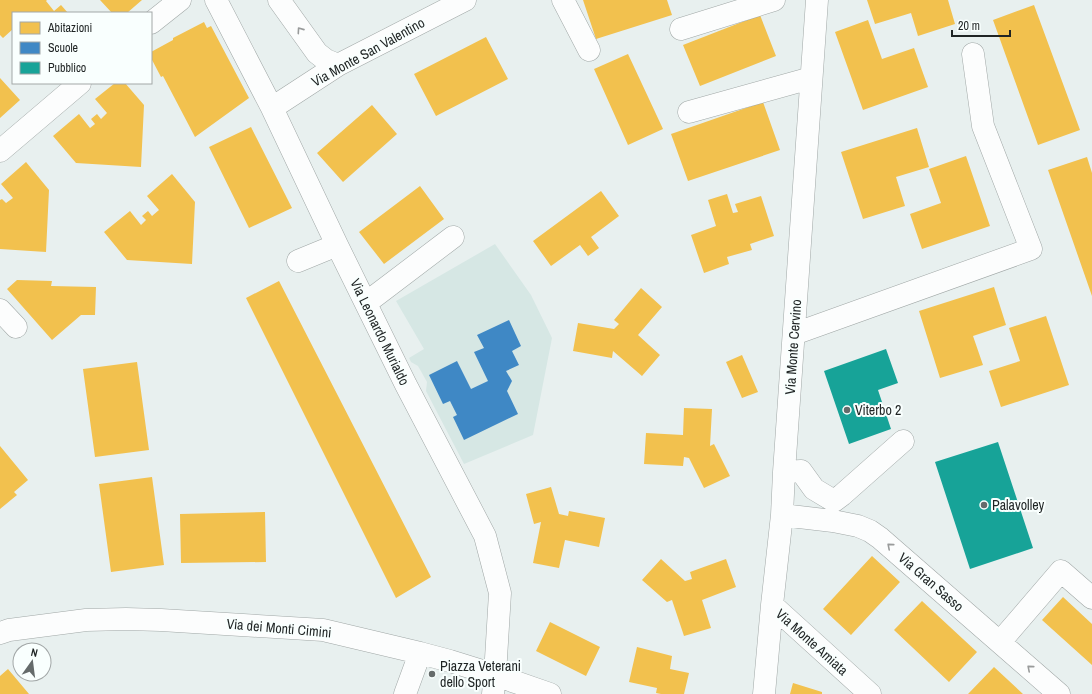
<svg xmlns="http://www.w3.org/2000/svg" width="1092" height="694" font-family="'Archivo Narrow',sans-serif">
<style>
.built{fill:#d6e7e4}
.homes{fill:#f2c14e}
.schools{fill:#3f88c5}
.public{fill:#17a398}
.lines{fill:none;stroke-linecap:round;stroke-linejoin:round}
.minor-casing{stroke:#a0a7a6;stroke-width:23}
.minor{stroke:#fcfdfd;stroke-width:22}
.oneway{stroke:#999b9b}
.poi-dot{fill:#656b6b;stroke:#f9fffe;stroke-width:1.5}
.labels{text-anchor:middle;stroke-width:4;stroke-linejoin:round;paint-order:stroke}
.street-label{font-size:14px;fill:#1f2424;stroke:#f9fffe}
.poi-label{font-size:14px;fill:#1f2424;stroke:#f9fffe;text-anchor:start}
</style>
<rect width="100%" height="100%" fill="#e8f0ef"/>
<path class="built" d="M495 244 531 295 552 338 533 435 464 464 426 391 427 382 418 366 411 362 409 358 424 349 396 301Z"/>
<path class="homes" d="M0 0H47L46 1 54 11 61 5 68 13H13V29L3 38 0 35Z
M100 0H142L127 13H112Z
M583 0H667L672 15 596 39Z
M867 0H948L955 24 918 36 911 13 875 24Z
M1034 5 1080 130 1038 145 993 20Z
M760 15 776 56 700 86 683 45Z
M868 20 882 59 914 48 928 87 863 110 835 32Z
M204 22 207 28 211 26 249 98 195 137 163 76 161 77 151 58V52L173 40V38Z
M486 37 508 79 436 116 414 74Z
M628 54 663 129 628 145 594 69Z
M0 78 20 100 0 118Z
M115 83H125L144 105 141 167 76 163 53 136 79 114 90 128 95 124 91 119 97 114 101 119 107 113 95 99Z
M763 102 780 150 688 181 671 134Z
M372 105 397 134 343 182 317 153Z
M251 127 292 208 249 228 209 147Z
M917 128 929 167 896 177 905 206 863 219 841 152Z
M966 156 990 226 922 249 910 214 941 203 929 169Z
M1087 157 1092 173V296L1048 170Z
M26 162 49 190 46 252 0 249V200L2 199 6 203 13 198 1 184Z
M172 174 195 202 192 264 127 260 104 232 130 211 141 225 146 220 142 216 148 211 152 216 159 210 147 196Z
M420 186 444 219 384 264 359 232Z
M601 191 619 216 591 237 599 248 588 256 580 245 551 266 533 241Z
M727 194 733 213 738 212 735 204 761 196 774 236 750 244 752 250 727 257 729 264 704 273 691 235 716 226 708 200Z
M17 280 52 281 51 286 96 287 95 315H81L52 340 7 289Z
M279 281 431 577 396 598 246 298Z
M994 287 1006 325 973 336 983 365 940 378 919 311Z
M641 288 662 307 638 335 660 355 642 376 613 351 612 358 573 351 578 323 614 329 619 324 614 320Z
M1046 316 1069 385 1001 407 989 371 1020 361 1009 328Z
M742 355 758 392 742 398 726 362Z
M137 362 149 450 95 457 83 369Z
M684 408 712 409 710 446 714 444 730 476 704 488 689 458 684 457 683 466 644 464 646 433 683 435Z
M0 446 28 480 14 492 17 495 0 509Z
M152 477 164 565 111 572 99 484Z
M551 487 559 514 568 516 569 511 605 518 599 547 565 540 559 568 533 563 541 522 534 524 526 494Z
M265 512 266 562 181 563 180 514Z
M872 556 900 582 851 635 823 609Z
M661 559 685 581 692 579 690 572 726 559 736 587 702 600 711 628 684 636 672 600 667 602 642 580Z
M1063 597 1092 624V665L1042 620Z
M922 601 977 652 949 682 894 630Z
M550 622 600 647 586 676 536 651Z
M637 647 672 656 670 669 689 673 684 694H661L656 693 657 688 629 682Z
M994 667 1023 694H968Z
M8 669 29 694H0V676Z
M793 683 822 692V694H790Z"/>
<path class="schools" d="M509 320 521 346 512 351 519 365 506 371 512 381 507 391 518 414 464 440 453 417 457 415 450 401 443 404 429 375 457 361 471 389 488 381 474 352 484 348 477 335Z"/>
<path class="public" d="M886 349 898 383 878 390 891 429 849 444 824 371Z
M998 442 1033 548 970 569 935 462Z"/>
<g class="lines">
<g class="minor-casing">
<path id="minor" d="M216 0 272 108 337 245 406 385 485 536 500 593 495 675 493 694
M279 0 317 53 326 60 338 65
M563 0 589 50
M151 23 180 0
M681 29 774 0
M272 108 338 65 465 0
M689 112 811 78
M0 151 80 83
M298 261 337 245
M366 303 453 237
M0 310 16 327
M794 334 1031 249 983 126 973 54
M784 472 801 471 814 489 834 501 842 495 903 441
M782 515 833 521 858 526 870 531 880 538 1059 694
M772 605 870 694
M0 633 9 630 86 620 126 619 161 620 323 630 420 653 450 661 495 675 550 694
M1000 642 1061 571 1092 598
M405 694 420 653
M764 694 772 605 782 515 784 472 817 0"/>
</g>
<use href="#minor" class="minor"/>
</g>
<defs><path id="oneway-chevron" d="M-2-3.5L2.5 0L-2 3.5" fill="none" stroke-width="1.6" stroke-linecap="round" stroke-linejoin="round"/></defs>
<g class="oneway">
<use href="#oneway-chevron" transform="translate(300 30) rotate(-125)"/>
<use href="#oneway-chevron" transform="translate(890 546) rotate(-139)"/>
<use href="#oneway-chevron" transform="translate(1030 668) rotate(-139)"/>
</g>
<g class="poi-dot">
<circle cx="847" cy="410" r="4"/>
<circle cx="984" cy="505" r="4"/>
<circle cx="432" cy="674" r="4"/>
</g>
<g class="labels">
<g class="street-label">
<text transform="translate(368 52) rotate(-29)" y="5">Via Monte San Valentino</text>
<text transform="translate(380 332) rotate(64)" y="5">Via Leonardo Murialdo</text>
<text transform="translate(793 347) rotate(-86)" y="5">Via Monte Cervino</text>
<text transform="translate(931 582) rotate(41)" y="5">Via Gran Sasso</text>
<text transform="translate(279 628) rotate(5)" y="5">Via dei Monti Cimini</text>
<text transform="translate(812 642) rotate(42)" y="5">Via Monte Amiata</text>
</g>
<g class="poi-label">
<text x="855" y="415">Viterbo 2</text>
<text x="992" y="510">Palavolley</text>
<text x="440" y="671">Piazza Veterani<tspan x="440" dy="16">dello Sport</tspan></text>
</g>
</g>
<rect x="12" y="12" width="140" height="72" fill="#f9fffe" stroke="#a2a7a7"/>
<rect x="20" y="22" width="20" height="12" fill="#f2c14e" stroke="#a2a7a7"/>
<text x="48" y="32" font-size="12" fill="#1f2424">Abitazioni</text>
<rect x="20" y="42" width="20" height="12" fill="#3f88c5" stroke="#a2a7a7"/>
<text x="48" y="52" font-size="12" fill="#1f2424">Scuole</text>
<rect x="20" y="62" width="20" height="12" fill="#17a398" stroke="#a2a7a7"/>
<text x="48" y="72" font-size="12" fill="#1f2424">Pubblico</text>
<g transform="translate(32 662) rotate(14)"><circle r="19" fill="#f9fffe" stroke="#a2a7a7"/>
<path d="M0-3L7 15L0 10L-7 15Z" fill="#656b6b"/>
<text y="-6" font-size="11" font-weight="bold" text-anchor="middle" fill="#1f2424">N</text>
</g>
<path d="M952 30v6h58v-6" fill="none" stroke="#1f2424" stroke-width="2"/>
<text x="958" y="30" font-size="12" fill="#1f2424" stroke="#f9fffe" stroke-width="3" paint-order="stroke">20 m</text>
</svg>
